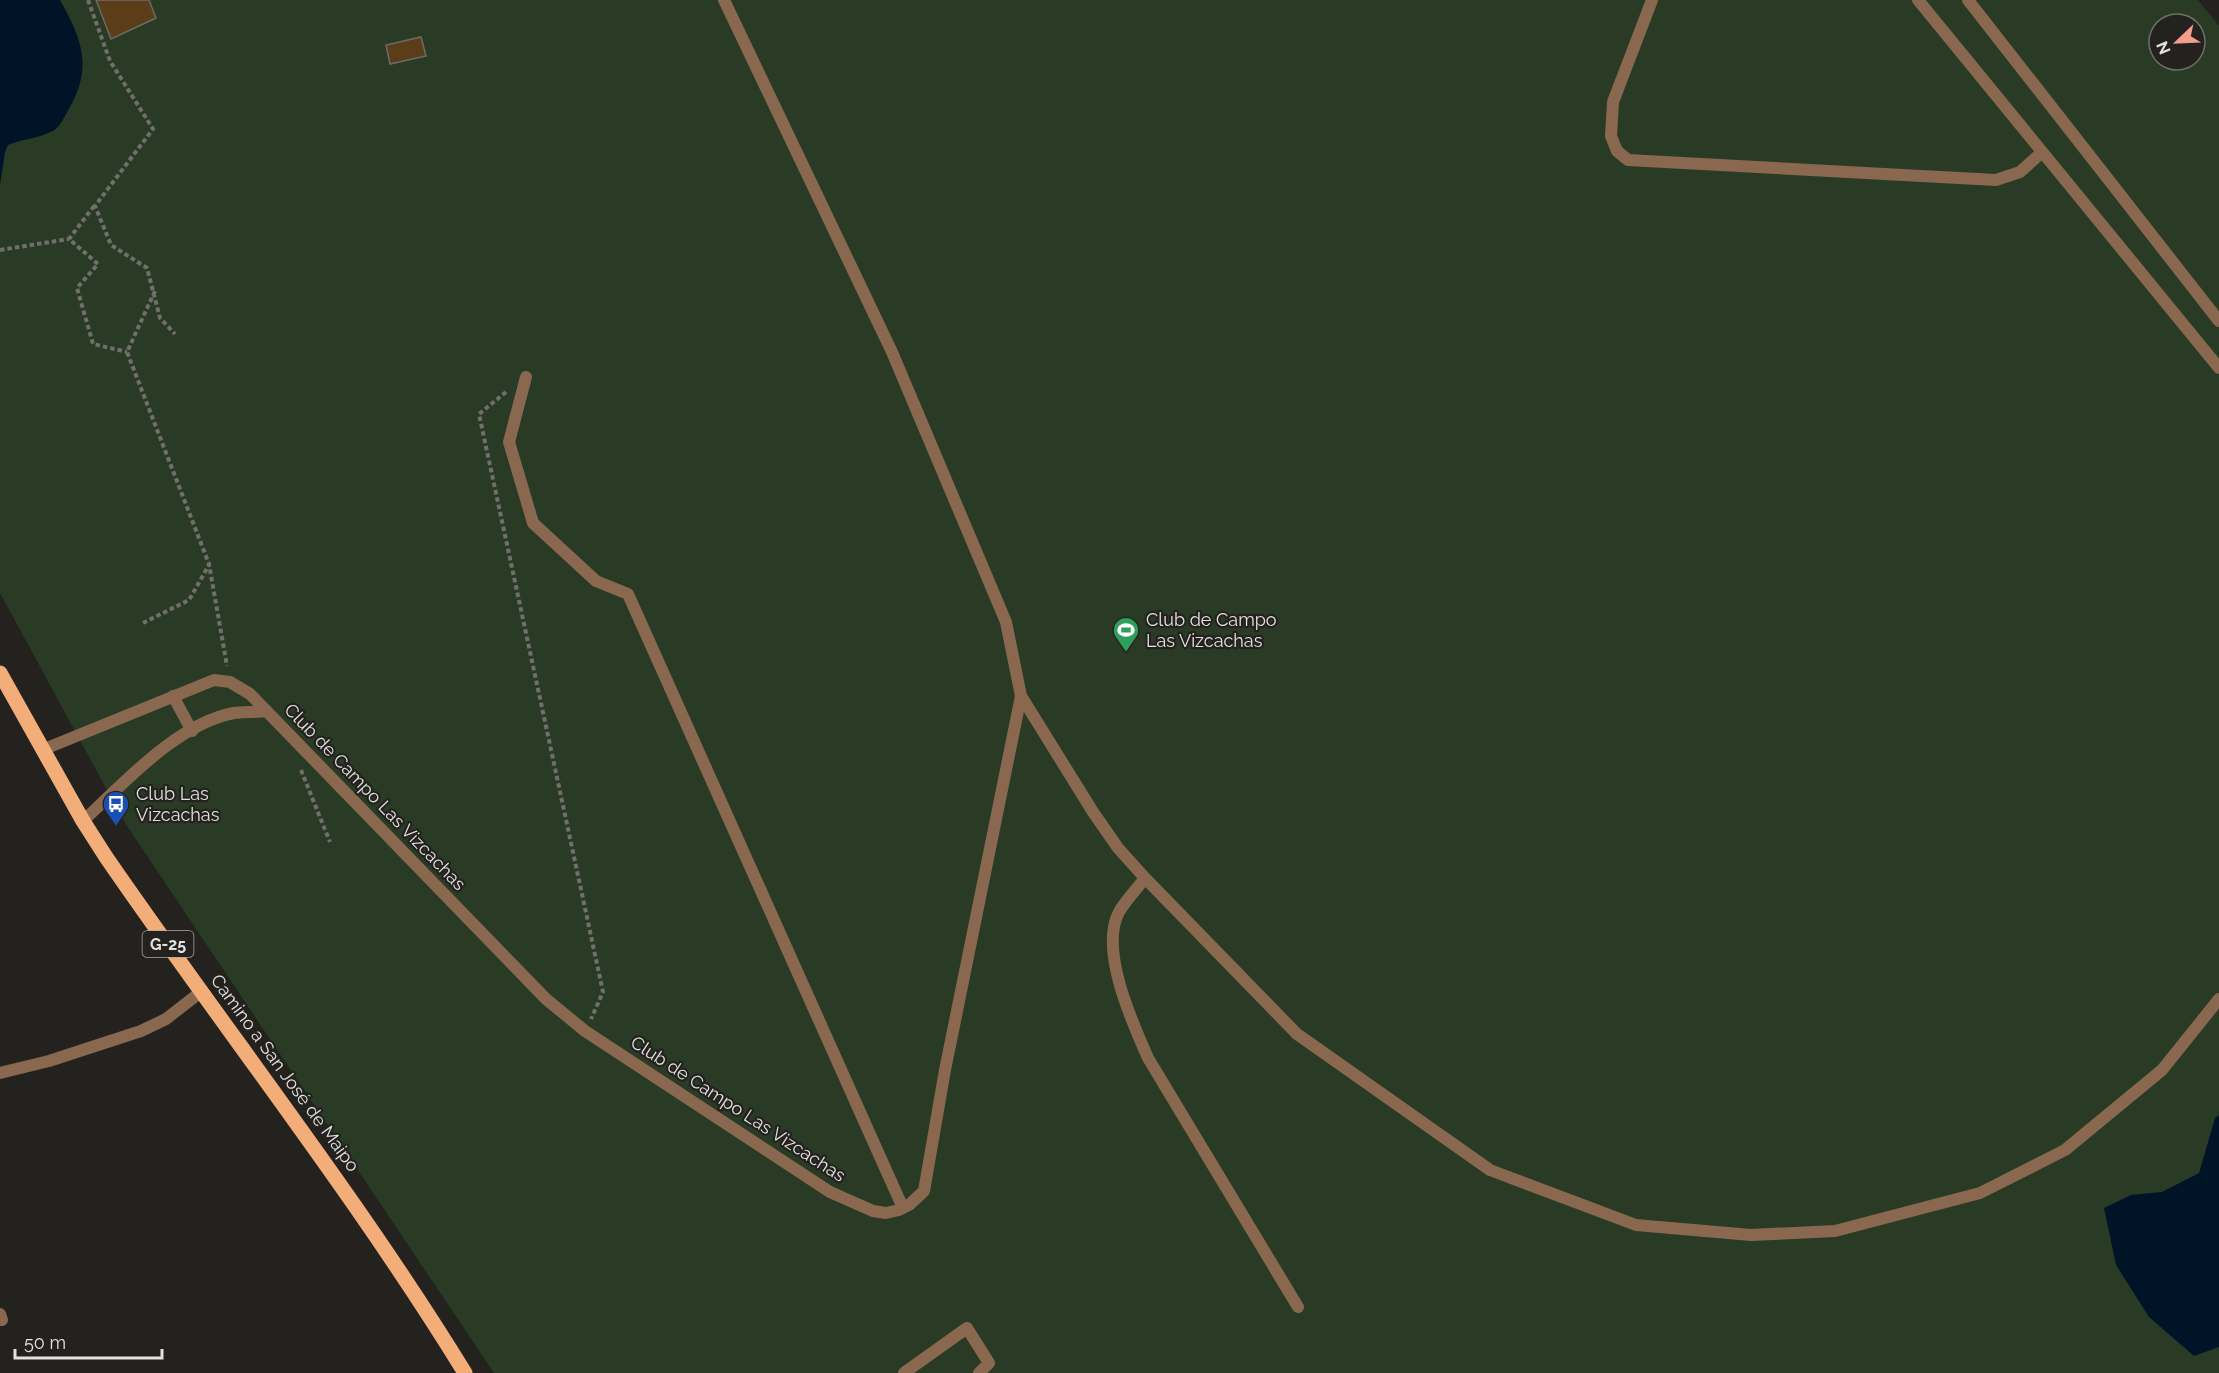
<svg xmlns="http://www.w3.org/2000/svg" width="2219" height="1373" font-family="Raleway,sans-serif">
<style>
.green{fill:#293b25;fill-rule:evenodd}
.water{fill:#001428}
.building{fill:#5b3d19;stroke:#6d6a67;stroke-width:1.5}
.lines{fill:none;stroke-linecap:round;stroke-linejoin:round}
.path{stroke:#716f6c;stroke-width:4;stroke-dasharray:4.5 3;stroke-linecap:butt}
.service{stroke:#89684f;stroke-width:12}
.primary{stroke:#f2ad78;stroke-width:15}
.labels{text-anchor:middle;stroke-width:4.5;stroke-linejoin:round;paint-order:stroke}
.shield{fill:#24221f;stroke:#aaa8a6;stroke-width:1.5}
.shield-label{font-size:16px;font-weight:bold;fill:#e3e2e0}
.poi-label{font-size:18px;fill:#e3e2e0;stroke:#24221f;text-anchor:start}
.street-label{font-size:18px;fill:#e3e2e0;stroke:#24221f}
</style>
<rect width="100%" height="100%" fill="#24221f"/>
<path class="green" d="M0 0H2198L2219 26V1373H494L125 823 0 593ZM2159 24H2195V60H2159Z"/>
<path class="water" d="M0 0H60C82 39 93 67 69 109 64 117 61 126 53 131 40 138 22 139 8 145L5 152 0 185Z
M2219 1115V1347L2194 1356 2149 1317 2116 1265 2104 1208 2131 1195 2162 1192 2199 1173 2215 1118Z"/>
<path class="building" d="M96 0H149L156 18 111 39Z
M421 37 426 56 390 64 386 45Z"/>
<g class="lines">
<path class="path" d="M88 0 110 61 153 129 95 206 111 245 147 268 160 318 175 334
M94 206 69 239 98 264 77 288 93 344 127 352
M0 250 69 239
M155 291 127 352 209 564 227 666
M506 392 479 414 603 992 591 1019
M143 623 189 600 209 565
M301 770 330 842"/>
<path class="service" d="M724 0 892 352 1006 622 1021 696 1093 812 1118 848 1145 878 1297 1034 1490 1170 1636 1225 1751 1235 1835 1231 1980 1193 2065 1150 2162 1070 2219 999
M1652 0 1613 102 1611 136 1617 151 1628 160 1996 180 2020 172 2042 152
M1918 0 2219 368
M1968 0 2219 321
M526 377 509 442 533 523 596 581 628 594 903 1208
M173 696 192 731
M42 750 214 680 230 682 250 694 546 999 585 1031 830 1192 873 1211 886 1213 899 1210 909 1205 924 1191 945 1070 1021 696
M83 821C123 784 178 723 234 713 244 712 256 712 266 711
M1145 878C1137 889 1126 900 1119 912 1099 949 1132 1022 1148 1058L1298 1307
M0 1073 49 1061 141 1031 166 1019 202 991
M0 1314 2 1320
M904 1373 967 1328 989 1363 979 1373"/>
<path class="primary" d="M0 673 83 821 106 857C225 1030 355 1194 465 1373"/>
</g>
<defs>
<g id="stadium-pin" transform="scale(1.35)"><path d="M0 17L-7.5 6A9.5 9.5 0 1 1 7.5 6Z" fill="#2e9e5b" stroke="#24221f"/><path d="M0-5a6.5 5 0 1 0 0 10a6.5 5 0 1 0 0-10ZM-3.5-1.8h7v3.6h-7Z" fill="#fff"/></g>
<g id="bus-pin" transform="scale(1.35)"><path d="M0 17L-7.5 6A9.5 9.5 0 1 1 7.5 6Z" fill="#1a4fb4" stroke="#24221f"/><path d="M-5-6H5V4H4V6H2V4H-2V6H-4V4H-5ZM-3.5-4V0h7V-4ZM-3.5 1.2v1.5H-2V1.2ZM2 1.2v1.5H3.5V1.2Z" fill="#fff"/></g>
</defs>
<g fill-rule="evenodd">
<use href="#stadium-pin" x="1126" y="630"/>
<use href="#bus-pin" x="116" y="804"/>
</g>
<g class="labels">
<rect class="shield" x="142.5" y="931" width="51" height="26" rx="4.5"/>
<g class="shield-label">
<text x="168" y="950">G-25</text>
</g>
<g class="poi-label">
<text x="1146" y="626">Club de Campo<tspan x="1146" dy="21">Las Vizcachas</tspan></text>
<text x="136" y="800">Club Las<tspan x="136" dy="21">Vizcachas</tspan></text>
</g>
<g class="street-label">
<text transform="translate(375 797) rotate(46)" y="6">Club de Campo Las Vizcachas</text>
<text transform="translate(285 1073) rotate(54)" y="6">Camino a San José de Maipo</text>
<text transform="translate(738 1109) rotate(33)" y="6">Club de Campo Las Vizcachas</text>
</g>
</g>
<g transform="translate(2177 42) rotate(247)"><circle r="28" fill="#24221f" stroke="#706f6c" stroke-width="1.5"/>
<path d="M0-4.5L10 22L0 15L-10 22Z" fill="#f49d8c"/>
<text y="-9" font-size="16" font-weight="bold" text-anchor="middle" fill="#e3e2e0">N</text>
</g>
<path d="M15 1349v9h147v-9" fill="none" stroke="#e3e2e0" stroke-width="3"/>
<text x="24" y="1349" font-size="18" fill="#e3e2e0" stroke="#24221f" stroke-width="4.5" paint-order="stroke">50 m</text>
</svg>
